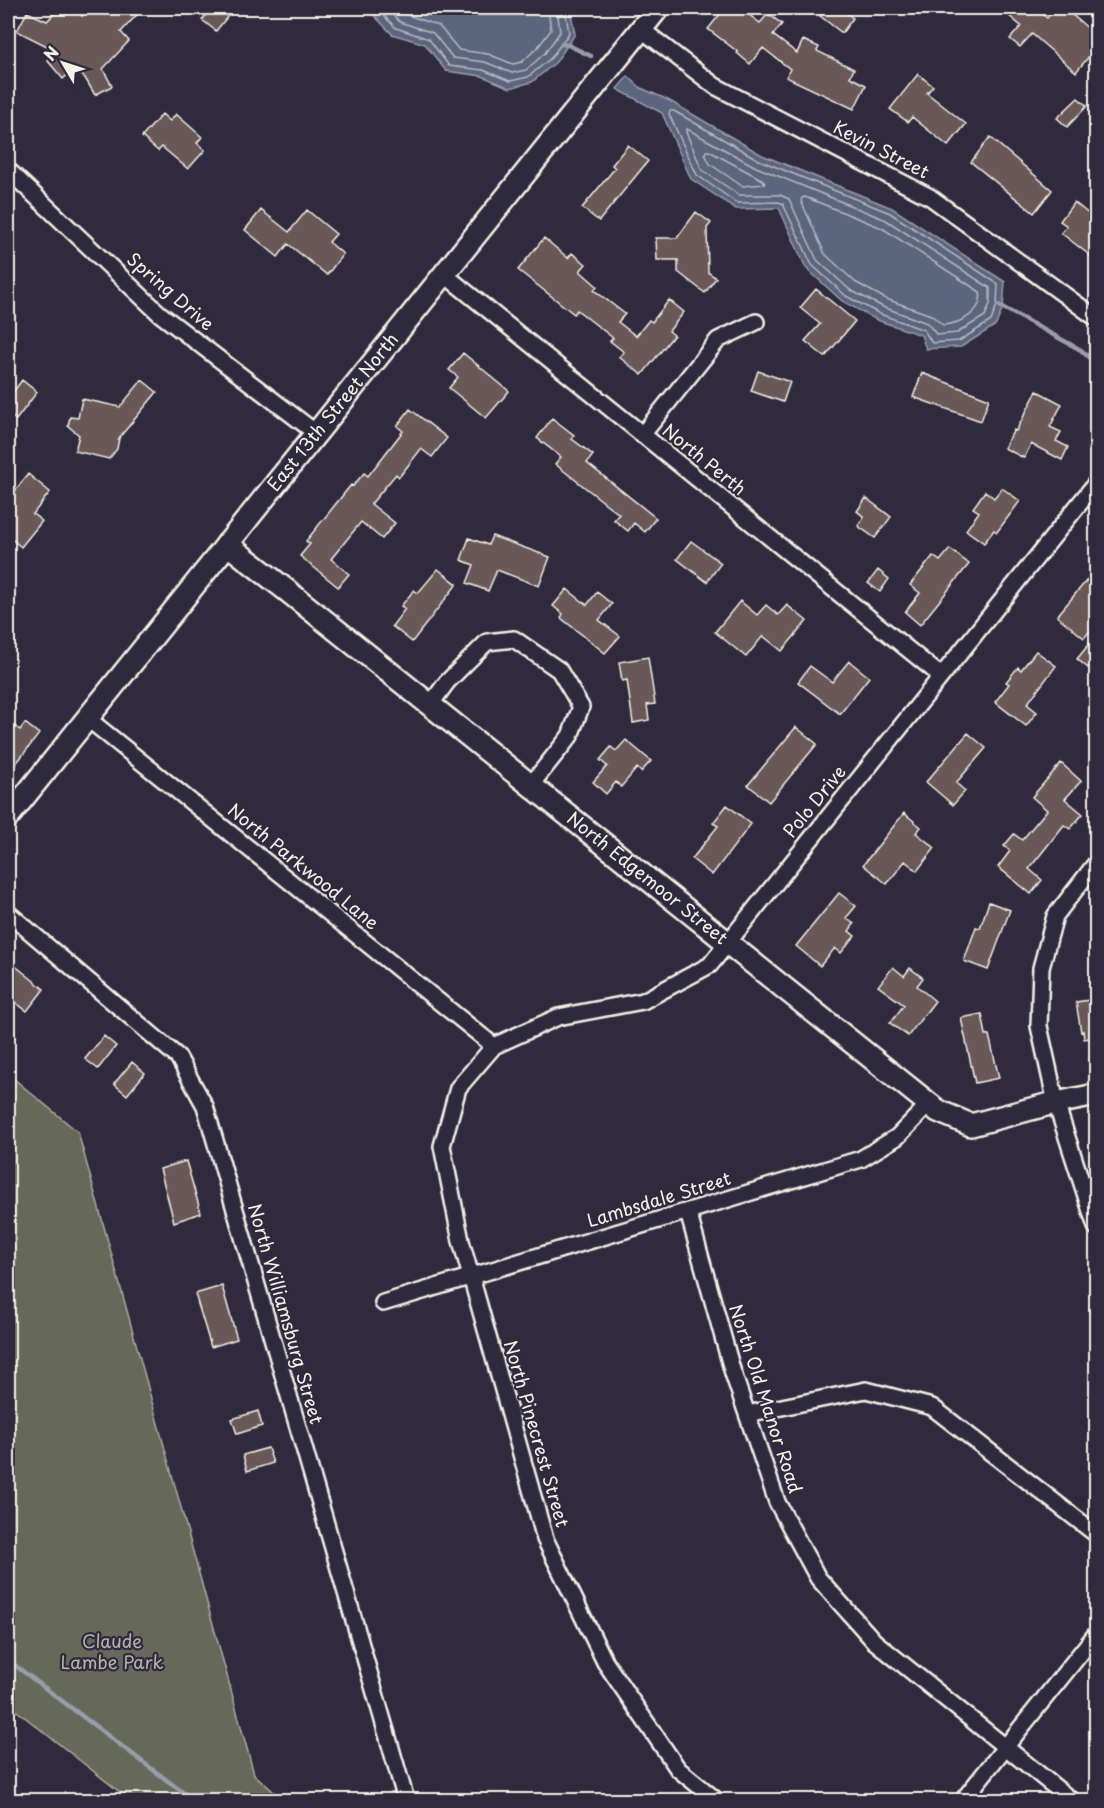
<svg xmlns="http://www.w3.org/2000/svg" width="1104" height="1808" font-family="'Playpen Sans',sans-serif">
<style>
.green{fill:#66685a;stroke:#adaca1;stroke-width:1.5}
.water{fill:#5b657e;stroke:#989da8;stroke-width:1.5}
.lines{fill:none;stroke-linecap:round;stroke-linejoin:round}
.shore{stroke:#b7b9be;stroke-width:1.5}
.stream{stroke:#989da8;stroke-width:4.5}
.building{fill:#6b5858;stroke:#f4f1e8;stroke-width:1.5}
.street-casing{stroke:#f4f1e8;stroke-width:20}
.secondary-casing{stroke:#f4f1e8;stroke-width:26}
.street{stroke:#2f2a3d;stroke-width:15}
.secondary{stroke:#2f2a3d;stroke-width:21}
.labels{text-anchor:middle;stroke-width:4.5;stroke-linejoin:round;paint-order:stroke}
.street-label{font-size:18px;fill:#f4f1e8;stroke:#2f2a3d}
.park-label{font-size:18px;fill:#b4b3a8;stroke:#2f2a3d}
</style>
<rect width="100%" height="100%" fill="#2f2a3d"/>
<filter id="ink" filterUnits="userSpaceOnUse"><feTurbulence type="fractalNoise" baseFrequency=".0167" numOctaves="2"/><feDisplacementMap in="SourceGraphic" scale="12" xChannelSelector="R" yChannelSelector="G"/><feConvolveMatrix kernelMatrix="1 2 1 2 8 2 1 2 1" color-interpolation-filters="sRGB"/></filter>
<g filter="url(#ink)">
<path class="green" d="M8 1074 78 1132 254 1774 283 1800H130L8 1704Z"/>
<path class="water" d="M367 8H570L575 34 556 62 532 82 510 88 482 76 446 71 425 44 392 34Z
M628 76 641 88 668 100 762 155 892 208 1005 282 1003 307 996 325 961 347 926 349 921 335 877 320 842 301 806 268 779 208 736 209 691 179 662 113 617 89Z"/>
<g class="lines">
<path class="shore" d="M376 8 396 28 429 39 449 66 483 70 510 81 528 77 551 58 569 33 565 8
M386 8 400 22 433 33 453 58 485 62 512 73 526 70 545 53 560 32 557 8
M399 8 405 14 439 26 459 50 488 54 513 64 522 62 538 47 551 30 548 8
M670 111H674L759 160 890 213 998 284 997 305 991 321 959 341 932 343 924 330 880 314 846 296 812 265 783 204 779 202 737 203 697 175 669 114Z
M687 129 756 167 886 220 990 288V304L985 316 957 333 937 335 927 323 883 307 850 290 817 260 789 199 780 195H739L702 170 686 132Z
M706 151H709L763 180 765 184 742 186 710 164 705 154Z
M805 197 882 228 980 292C984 312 960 324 943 325L931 315 886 299 855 282 825 254 801 201 802 198Z"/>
<path class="stream" d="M562 44 568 45 591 56
M998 305 1081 350 1096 364
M8 1660 193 1800"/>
</g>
<path class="building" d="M60 8 68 13 74 9 82 16 91 8H143L121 32 129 41 103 69 112 86 95 95 85 78 74 69 63 79 47 60 55 50 17 31 27 12 47 21Z
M212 8H216L228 16 216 31 202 20Z
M725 8H740L760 23 768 14 782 24 773 35 797 53 803 40 819 47 817 51 854 69 850 77 866 85 854 109 786 77 790 69 763 48 750 64 737 53 738 52 708 29Z
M827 8H841L853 18 842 33 820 16Z
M1000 8H1035L1047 18 1056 8H1064L1096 35V48L1076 72 1032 34 1020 47 1010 39 1021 26Z
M918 74 933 86 927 93 966 124 948 146 912 117 908 122 890 109Z
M1078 98 1087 106 1067 127 1057 118Z
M162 114 170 121 176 114 202 137 197 143 205 150 188 169 162 147 158 151 142 137Z
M990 137 1052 190 1034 213 971 162Z
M628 145 648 161 599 221 582 208 615 168 612 165Z
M1074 202 1096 220V251L1092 257 1061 233 1067 226 1060 221Z
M261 210 289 232 307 210 336 234 329 242 343 254 327 275 288 244 278 257 245 230Z
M696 212 711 223 707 228 708 272 716 278 705 293 678 272V260H657L656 238H677Z
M544 238 568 258 572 253 586 264 580 271 597 286 594 290 625 314 618 322 636 336 649 320 652 322 669 300 684 312 669 331 674 335 642 375 619 357 624 352 610 341 613 338 577 310 574 314 518 270Z
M816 289 855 321 825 357 805 341 820 324 800 308Z
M463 353 509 391 486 418 449 388 458 377 449 370Z
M758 371 790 382 783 402 751 391Z
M922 373 989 399 981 421 913 397Z
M22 380 37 392 16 420 8 414V399Z
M142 380 157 392 119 438 117 449 109 459 75 451 79 435 68 426 70 417 78 418 82 399 120 407Z
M1037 391 1062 404 1050 427 1061 432 1056 441 1068 447 1062 460 1031 444 1024 458 1004 448 1014 430 1016 431Z
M410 409 447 438 432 457 421 449 399 477 396 474 371 504 395 523 382 539 361 522 331 559 349 574 338 587 300 556 310 544 306 541 351 485 353 486 364 473 368 476 403 431 397 426Z
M552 418 574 435 572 439 593 455 587 463 656 518 645 532 634 523 628 531 614 520 619 514 555 464 561 457 537 438Z
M28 474 50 492 33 514 42 521 21 547 8 536V500Z
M1002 488 1020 501 997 532 994 530 984 543 966 530 979 512 973 508 985 491 994 498Z
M866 498 891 517 875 538 858 526 864 517 857 511Z
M492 536 550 557 539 586 497 570 488 591 467 583 474 565 461 560 469 538 488 545Z
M691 541 721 563 707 582 677 559Z
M950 549 969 564 920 625 905 612 920 593 910 585 933 556 940 561Z
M438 569 457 584 412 642 392 626 405 609 401 606 414 590 418 593Z
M1096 569V612L1089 620 1095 625 1084 638 1057 616Z
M878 570 889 579 880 592 868 583Z
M567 589 587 605 597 592 612 604 599 620 620 636 605 653 561 618 563 614 553 606Z
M740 601 757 615 766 605 778 615 787 605 807 621 782 651 763 636 746 657 715 632Z
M1090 643 1096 648V658L1088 668 1077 659Z
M1036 651 1056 666 1027 704 1037 712 1026 726 995 702 1009 684 1006 682 1018 667 1021 670Z
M648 657 655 704 647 705 649 720 633 723 627 680 622 681 619 662Z
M849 661 869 677 840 714 798 682 810 666 832 682Z
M8 721 20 730 25 723 39 734 8 774Z
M796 727 817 744 769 802 748 785Z
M968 733 986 748 956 783 965 791 953 805 926 782Z
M626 740 651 761 641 772 637 768 621 787 616 782 606 794 593 782 607 766 600 760 611 747 616 751Z
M1061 763 1081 781 1065 799 1083 814 1070 829 1064 825 1029 869 1042 880 1031 894 998 867 1010 851 1004 846 1014 834 1022 840 1047 810 1032 797Z
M727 805 751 824 712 875 692 859 718 826 713 823Z
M904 813 921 827 916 833 935 848 917 871 905 861 887 884 863 865Z
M839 893 856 906 846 918 854 924 849 931 855 936 841 953 835 948 820 966 796 946Z
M989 902 1010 910 988 970 964 961 976 927 980 928Z
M8 960 44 989 27 1011 8 997Z
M893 967 904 976 910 968 923 978 917 986 935 1001 908 1036 890 1023 904 1005 878 986Z
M1096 999V1037L1084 1039 1083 1031 1081 1032 1076 1002Z
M982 1014 986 1035H989L999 1078 975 1083 961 1018Z
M104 1036 116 1046 98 1069 85 1059Z
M132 1062 145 1073 127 1095 114 1084Z
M186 1161 201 1213 174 1222 160 1169Z
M222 1286 237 1339 211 1347 195 1294Z
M258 1411 262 1426 237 1434 232 1419Z
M268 1448 273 1463 247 1471 243 1455Z"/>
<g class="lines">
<g class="street-casing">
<path id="street" d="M641 29 715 86 930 197 1096 318
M8 170 160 314 316 433
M444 274 941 676
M642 435 718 340 756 322
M430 705 447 682 487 642 514 639 559 670 581 707 570 736 530 786
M87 718 494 1046
M1096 863 1055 916 1041 968 1039 1026 1056 1103 1096 1227
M8 913 178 1057 205 1106 406 1800
M688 1212 733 1373 777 1502 818 1578 874 1641 1071 1800
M383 1303 861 1159 897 1137 929 1104
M747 1414 866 1390 932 1407 1096 1534
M716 1800 678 1769 605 1662 545 1539 461 1241 442 1146 458 1088 494 1046 558 1017 643 1001 710 965 1096 483
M963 1800 1096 1634"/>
</g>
<g class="secondary-casing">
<g id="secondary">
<path id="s1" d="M227 544 285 589 938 1111 971 1125 1046 1105 1096 1095"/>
<path id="s2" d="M8 817 658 8"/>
</g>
</g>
<use href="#street" class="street"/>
<use href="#secondary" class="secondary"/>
</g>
</g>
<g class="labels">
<g class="street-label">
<text transform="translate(881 150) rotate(27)" y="6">Kevin Street</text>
<text transform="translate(170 292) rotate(41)" y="6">Spring Drive</text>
<text dy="6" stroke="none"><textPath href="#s2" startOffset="519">East 13th Street North</textPath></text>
<text transform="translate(704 460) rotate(39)" y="6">North Perth</text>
<text transform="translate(815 802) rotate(-51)" y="6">Polo Drive</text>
<text transform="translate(303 867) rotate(39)" y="6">North Parkwood Lane</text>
<text dy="6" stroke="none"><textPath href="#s1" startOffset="537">North Edgemoor Street</textPath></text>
<text transform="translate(659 1200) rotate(-17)" y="6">Lambsdale Street</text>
<text transform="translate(285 1314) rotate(74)" y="6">North Williamsburg Street</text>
<text transform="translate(765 1399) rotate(72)" y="6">North Old Manor Road</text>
<text transform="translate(536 1434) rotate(74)" y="6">North Pinecrest Street</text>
</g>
<g class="park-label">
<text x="112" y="1648">Claude<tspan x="112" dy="21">Lambe Park</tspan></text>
</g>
</g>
<rect width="1104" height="1808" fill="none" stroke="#2f2a3d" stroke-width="30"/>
<rect x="15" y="15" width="1074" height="1778" fill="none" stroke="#f4f1e8" stroke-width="2" filter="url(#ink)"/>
<g transform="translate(63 63) rotate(309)" stroke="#2f2a3d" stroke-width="4.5" paint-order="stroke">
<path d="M0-4.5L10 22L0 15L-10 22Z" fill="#f4f1e8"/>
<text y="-9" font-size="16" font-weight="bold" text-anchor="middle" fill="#f4f1e8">N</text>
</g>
</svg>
